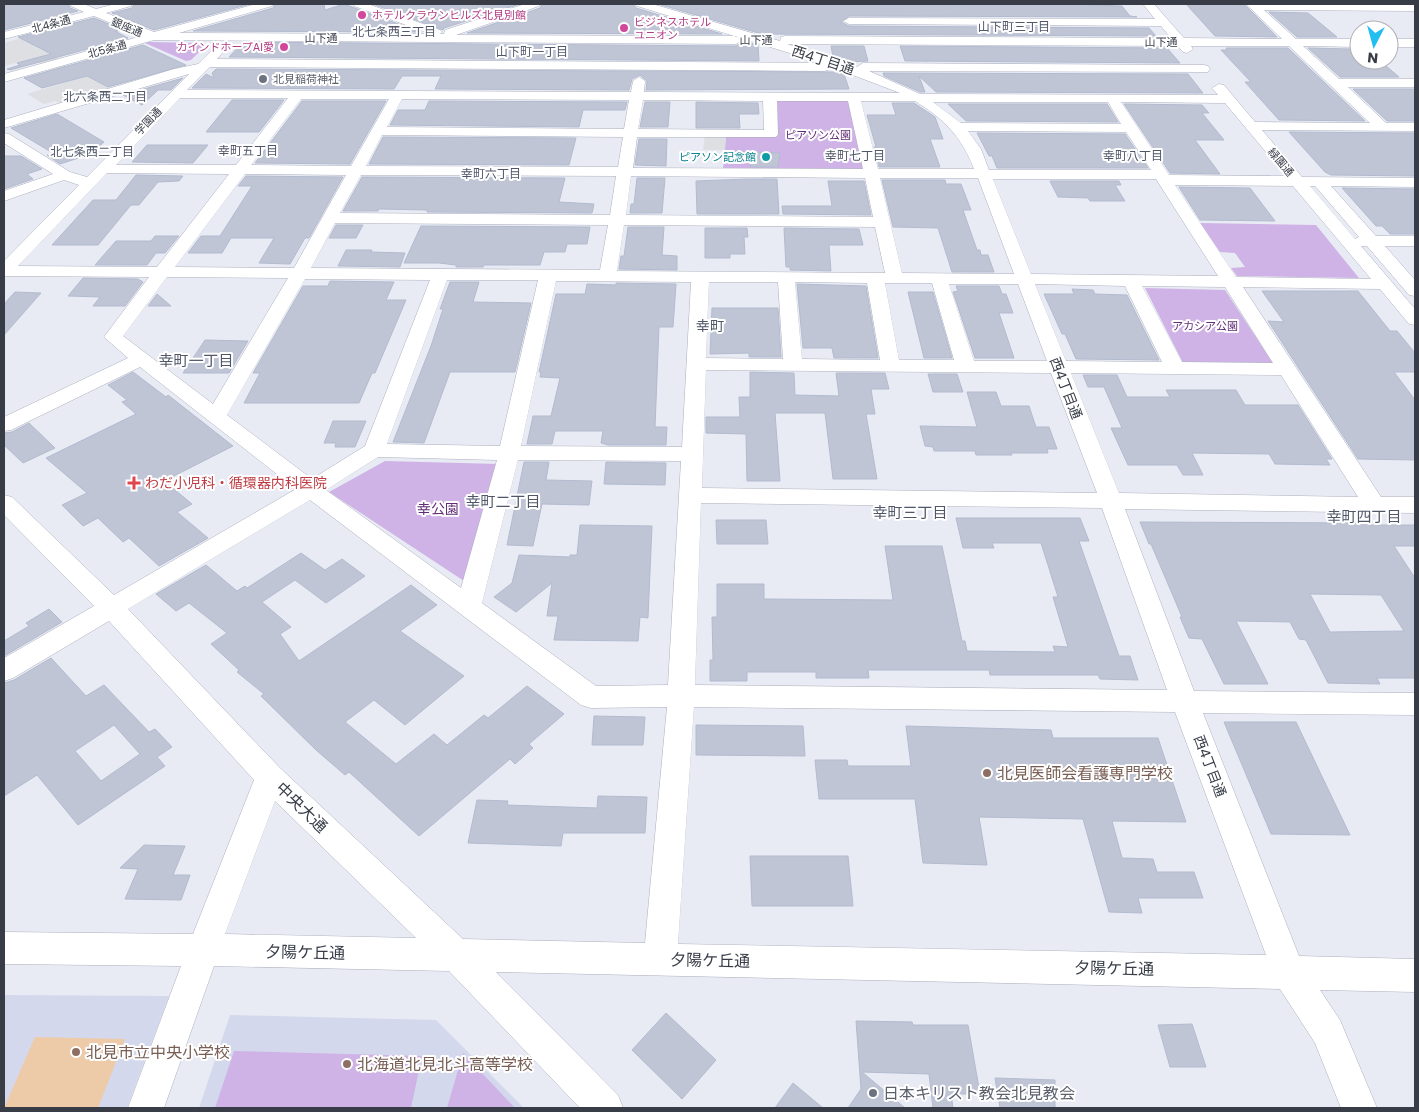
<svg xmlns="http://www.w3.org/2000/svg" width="1419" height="1112" font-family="Poppins,'Noto Sans JP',sans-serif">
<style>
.education{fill:#d3d8ec}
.green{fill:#cfb3e6}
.parking{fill:#dddfe2}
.water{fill:#eecba8}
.building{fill:#bfc5d5;stroke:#b2bbcf;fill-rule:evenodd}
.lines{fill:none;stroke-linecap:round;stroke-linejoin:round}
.minor-casing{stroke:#acb0bf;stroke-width:1}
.minor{fill:#fff;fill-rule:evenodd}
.hotel-dot{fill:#d1479c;stroke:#fff;stroke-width:2}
.worship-dot{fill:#6b7280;stroke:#fff;stroke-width:2}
.culture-dot{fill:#0f9aa8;stroke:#fff;stroke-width:2}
.health-dot{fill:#e0444e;stroke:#fff;stroke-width:2}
.education-dot{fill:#8d6e63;stroke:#fff;stroke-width:2}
.labels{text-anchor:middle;stroke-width:4;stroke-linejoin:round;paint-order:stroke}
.far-hotel-label{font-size:11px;fill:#b23c85;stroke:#fff;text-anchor:start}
.far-street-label{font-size:11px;fill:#373c47;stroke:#fff}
.far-worship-label{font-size:11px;fill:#5b616d;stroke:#fff;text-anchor:start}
.far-park-label{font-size:11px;fill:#622d77;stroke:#fff}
.far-culture-label{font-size:11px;fill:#0d838f;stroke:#fff;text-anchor:end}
.far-neighbourhood-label{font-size:12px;fill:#4f5769;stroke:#fff}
.street-label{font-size:14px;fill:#373c47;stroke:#fff}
.far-quarter-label{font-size:14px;fill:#4f5769;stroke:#fff}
.health-label{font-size:14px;fill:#be3a42;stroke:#fff;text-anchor:start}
.park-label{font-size:14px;fill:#622d77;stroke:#fff}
.neighbourhood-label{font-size:15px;fill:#4f5769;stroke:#fff}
.near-education-label{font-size:16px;fill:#785e54;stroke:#fff;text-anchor:start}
.near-street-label{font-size:16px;fill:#373c47;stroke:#fff}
.near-worship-label{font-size:16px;fill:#5b616d;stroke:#fff;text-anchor:start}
</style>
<rect width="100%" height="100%" fill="#e9ebf4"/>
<path class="education" d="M4 995 169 996 127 1108H4Z
M230 1015 436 1020 524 1108H199Z"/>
<path class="green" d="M149 42 201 43 205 46 191 60 186 61 145 43Z
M776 100 850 101 865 170 723 169 726 135 778 136Z
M1200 223 1316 225 1359 278 1237 276 1231 268 1245 267 1235 253 1220 252Z
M1145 288 1225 290 1275 366 1184 365Z
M385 461 499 464 467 583 329 492Z
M234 1051 422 1056 411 1108H215Z
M463 1053 515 1108H447Z"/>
<path class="parking" d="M21 38 39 49 59 59 41 64 31 59 4 66V43Z
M65 65 109 88 60 103 55 101 44 104 27 94 67 82 47 71Z
M705 135H726L725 150H703Z"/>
<path class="water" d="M35 1037 125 1039 98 1108H4Z"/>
<path class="building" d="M4 4H68L70 8 78 11 4 30Z
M134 4H250L154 30 112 13 132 8Z
M275 4H324L325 10 344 4 420 32 193 31 273 8Z
M373 4H520L444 28 443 30Z
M542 4H633L636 8 722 34 467 33 540 8Z
M658 4H1089L1091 5 1122 6 1130 16 1137 17 849 16 841 22 849 26 1149 28 1156 36 762 34Z
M1186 4H1244L1277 37 1215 36Z
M1269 12 1308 13 1337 37H1297Z
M94 18 126 31H115L128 38 10 70 7 69 20 65 17 63 51 54 18 37Z
M744 41 758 45 759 61 229 57 243 42 736 46Z
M143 45 186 65 108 87 87 76 42 88 24 78Z
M831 46H864L868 61 848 62 833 57Z
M900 46 1167 48 1180 63 905 61Z
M1226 48H1288L1365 121 1279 120 1245 82H1251L1221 50H1227Z
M1308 48 1350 49 1359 56V60H1379L1399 77H1340Z
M216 69 840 72 844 74 849 89 646 90 647 81 640 75 632 79 629 90 435 89 441 76H402L394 89 192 88 206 74 214 78 212 73Z
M883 73 1188 74 1203 93 936 92 919 76 925 92H920L884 76Z
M183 78 171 90H158L142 105 123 95Z
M1353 89H1413L1415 90V121H1387Z
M232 100H284L259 132H206Z
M302 101H386L350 164 255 163Z
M429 101 627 102 625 110H583L579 127 390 125 398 110H425Z
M645 102H670L668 127H640Z
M696 102 758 103 759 114H739L740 128H696Z
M892 103H914L935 117 943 139H930L940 167H879L874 147H876L867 115H896Z
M948 104H1107L1118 122 966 121Z
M1124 104 1202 105 1209 113H1202L1224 140H1195L1220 174 1170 173Z
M57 114 104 142 91 154 60 164 47 155H56L11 128Z
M1289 132 1415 133V176L1331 175 1325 172Z
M977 133 1125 134 1148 168H997L992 156H989Z
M383 137 576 138 569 165 369 164Z
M639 139H667L666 166 635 165Z
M147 145H208L193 163 132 162Z
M753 152 780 153 778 167H750Z
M4 156H21L42 169 27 174 33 179 4 189Z
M136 175 183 176 179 181 158 182 139 205H131L98 245H52L93 200H116Z
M246 176 343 177 309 238H305L290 264 259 263 274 238H231L222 253H188L201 236H220L252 186H238Z
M362 177 565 178 559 202 594 204 592 213 427 212V210L379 209 378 211H343Z
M637 178H665L662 213H630L631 204H634Z
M748 179H777L779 214H697L696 181Z
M882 180H945L946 184H961L971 210H963L977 250H980L981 255H988L994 272H952L938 228 893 227Z
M828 181H864L871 215 783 214 782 206H832Z
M1050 181H1119L1121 185H1115L1125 201H1090L1088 198 1058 197Z
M1179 187 1250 188 1275 221 1200 220Z
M1342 188 1415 189V234H1390L1382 226H1376Z
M336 225H363L356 238H329Z
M421 226 590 227 587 244H567L565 252H544L540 265H484L483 267H456V265L439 263H404Z
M628 227H664L662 255 677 256V270L619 269 621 256H624Z
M705 228H747L748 237H744L745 254H730V258H705Z
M784 228 859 229 863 245H829L831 271 790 270V267H786Z
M155 236H179L165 253H156L147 265H95L116 241H151Z
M346 250H372L371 252 405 253 400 267 338 266Z
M83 278 138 279 143 282 125 306H93L100 297 68 296Z
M330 281 394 282 386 300H406L375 373H372L359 403H244L260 373H253L303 286H328Z
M450 282H479L473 302 531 303 515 372H450L424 443 393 442 431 346 443 309H440Z
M616 283 676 284 673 327H659L655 427H667L666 445H608L601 443 603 431H555L552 444H527L533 416H551L560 378 540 377 541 372H539L556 294H585L587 284 616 285Z
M797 284 866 286 878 358H834L832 348H803Z
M956 286H999L1002 294H1006L1013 313H999L1014 358H975L953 292 958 291Z
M1072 289 1093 290 1095 294 1127 295 1159 360 1076 359 1065 334H1062L1044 294H1074Z
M1262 291H1358L1390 331H1397L1415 353V372H1394L1415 400V460L1358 459 1268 321 1284 322Z
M15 292 41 293 4 335V304Z
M908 292H933L952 358H924Z
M157 294 171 306H148Z
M712 308H778L781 357H749V353L710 354Z
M205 340 248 341 229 373H183Z
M133 372 166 397 168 395 233 446 164 481 192 504 177 512 208 538 159 566 129 538 123 542 98 518 83 526 62 505 87 493 46 458 136 414 122 402 127 400 108 385Z
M750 372 794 373 795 395 839 396 836 373H885L889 389H871L875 414H866L877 479H833L825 413H775L780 481H747L746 434 706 433V417H740L739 397H750Z
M928 374H957L963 392H933Z
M1083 375H1117L1127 397H1170L1166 390H1236L1245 405H1298L1332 459H1326L1330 465 1275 464 1269 454 1192 453 1203 475H1183L1177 465H1128L1111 428H1122L1104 387H1088Z
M967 392H996L1001 406H1029L1036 427H1049L1057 449H1047L1048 453H1011L1012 455H976L975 451H934L933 447 925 446 920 426 977 427Z
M333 421H366L355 447H335L336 443H324Z
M29 423 55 448 23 463 4 445V433L12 432Z
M524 462H549L546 480 592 481 589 505 542 504 533 546 507 545Z
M606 462 666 463 665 485 604 484Z
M956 518H1080L1089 541H1079L1119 656H1130L1138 680 1100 679 1098 675H990L989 670H868L869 678H816V672H747V681H710V660H713L712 617H717V584H764V599L893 600 885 546H942L962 641H965L967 651 1055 652 1053 646 1068 647 1053 597H1058L1041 543H992L994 548H963Z
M716 520H766L768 544H717Z
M1140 522 1369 523 1370 525H1415V546H1394L1415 578V678H1377L1380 684 1328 683 1306 640 1299 639 1290 622 1236 621 1268 684H1224L1202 639 1189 638 1180 617H1182L1151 544H1149ZM1310 594 1381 595 1404 631 1330 632Z
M580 525 652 526 648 618 640 617 638 641 554 640 558 616H547L552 583 516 612 494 597 512 583 519 555 570 557V555H577Z
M301 553 325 570 342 559 365 576 326 603 295 580 262 602 291 627 280 634 299 661 411 585 437 605 400 631 464 676 405 725 374 700 345 722 396 764 434 734 447 745 484 715 488 718 527 686 564 714 529 744 533 748 515 764 510 759 419 836 349 772 345 775 316 750 261 696 264 694 237 672 239 670 211 644 227 633 189 603 176 611 156 594 206 565 237 591 245 586 247 588Z
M49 609 62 622 4 656V641L29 626 26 623Z
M51 658 86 696 104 685 149 732 155 729 172 747 157 757 165 766 78 825 37 775 4 796V683L14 680ZM114 725 140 754 101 781 75 751Z
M594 716 645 717 643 745H592Z
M1224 722H1296L1350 835 1271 834Z
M696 725 803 726 805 756 696 755Z
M906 726 1051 730 1053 738H1158L1186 822 1112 821 1122 858 1153 859 1157 872H1194L1203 898H1138L1142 913 1109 912 1083 819 979 817 987 865 923 863 915 799H819L815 760H847L848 766H911Z
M598 796 647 797 645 833H563L561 846 468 843 477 800 508 801 507 805 597 808Z
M144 845 185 846 173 875H190L181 900 125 899 138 869 120 868Z
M750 856H848L853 906H752Z
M666 1013 716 1060 682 1099 632 1050Z
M856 1021 912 1022 913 1025H968L980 1094H951L953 1108H933L929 1074 862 1072 905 1108H848L861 1089Z
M1192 1024 1206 1067H1170L1158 1025Z
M995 1078 1055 1080V1108H1000Z
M793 1083 823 1108H775Z"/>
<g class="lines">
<g class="minor-casing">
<path id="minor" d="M70 4H84L96 9 115 4H132L131 6 106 13 154 32 256 4H273L272 6 179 33 431 34 354 6 352 4H368L440 30 442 32 440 34H444L445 30 525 4H540L539 6 456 35 736 36 742 40 736 44 154 40 4 82V74L142 36 94 16 4 39V32L84 12 71 6Z
M635 4H652L780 41 781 37 785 36 1171 38 1161 26 849 24 843 21 849 18 1155 19 1143 4H1154L1184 38 1282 39 1246 4 1415 5V11L1264 10 1296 39H1359V47L1303 46 1339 79H1415V87H1348L1386 123H1415V131L1262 130 1302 177 1415 178V187L1331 186 1376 236H1415V246H1385L1415 280V296L1409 295 1367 246H1361L1415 309V325L1409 324 1380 289 1243 287 1381 497H1415V513L1125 509 1194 691 1415 693V715L1203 713 1299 956 1415 959V992L1320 990 1340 1020 1377 1108H1341L1315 1043 1280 989 496 972 618 1095 623 1108H580L449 971 214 966 164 1108H128L181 966 4 964V932L193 934 254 780 109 621 13 678 4 681V658L94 606 4 515V495L12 497 114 595 296 489 140 367 11 430 4 431V417L128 358 104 337 149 277 4 276V261L79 185 64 180 4 201V191L53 174 4 143V133L9 134 70 172 87 177 189 74 4 128V120L174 69 198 64 213 49 217 48 223 52 217 59 822 63 637 6ZM787 44 1178 46 1183 52 1187 53 1193 49 1191 46H1289L1370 123 1255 122 1224 85 1219 84 1212 88 1218 95 920 94 869 71 1208 72 1210 69 1208 66 1204 65 863 63 857 67ZM829 66 900 93 644 92 645 81 639 77 633 81 631 92 187 90 210 67 824 71 828 70ZM180 98H288L236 165H116ZM301 99H389L351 166 251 165ZM402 99 629 100 624 129 387 127ZM643 100 763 101 764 130 638 129ZM777 101H848L863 169 633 168 637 137H776L778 134ZM861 101H915C944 119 962 137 974 169H878ZM933 102H1108L1121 124 961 123ZM1121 102 1225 103 1286 176 1169 175ZM968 131 1126 132 1151 170H989L981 149ZM382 135 623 137 618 167 366 166ZM107 173 229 174 157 267 18 266ZM245 174 346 175 294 268 175 267ZM361 175 616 176 610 215 340 213ZM631 176 865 178 873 217 626 215ZM880 178H978L1014 274 902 273ZM993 179H1156L1218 276 1031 274ZM1175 185 1293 186 1371 279 1236 277ZM1310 186H1315L1359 237 1355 239ZM335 223 608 225 600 270 311 268ZM624 225 875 227 885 273 617 271ZM167 277 288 278 213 404 123 336ZM305 279 430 280 365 446 312 479 227 415ZM447 280H538L500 446 387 444ZM556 281 691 282 682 447 521 446ZM709 282H778L783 359 706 358ZM795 282 867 283 880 360 802 359ZM885 283H932L954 360H899ZM949 284H1018L1047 361H974ZM1035 284 1125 286 1162 362 1066 361ZM1142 286 1225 287 1273 363 1182 362ZM706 370 1051 373 1097 493 702 488ZM1071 373 1281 375 1358 497 1119 493ZM378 457 497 460 461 588 326 490ZM518 460 681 461 668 685 596 686 482 603ZM310 500 581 705 591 708 667 707 645 943 463 939 280 768 128 609ZM701 503 1102 508 1167 690 695 685ZM694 707 1175 712 1266 955 678 944ZM275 801 416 938 225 934Z
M1389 39H1415V47H1389Z"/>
</g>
<use href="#minor" class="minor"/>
</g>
<g class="hotel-dot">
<circle cx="362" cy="15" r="5"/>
<circle cx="624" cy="28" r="5"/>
<circle cx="284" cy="47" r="5"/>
</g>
<g class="worship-dot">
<circle cx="263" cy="79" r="5"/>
<circle cx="873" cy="1093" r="5"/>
</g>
<circle class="culture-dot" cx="766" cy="157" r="5"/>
<path class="health-dot" d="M131.5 475.5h5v5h5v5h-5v5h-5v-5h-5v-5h5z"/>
<g class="education-dot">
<circle cx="987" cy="773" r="5"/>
<circle cx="76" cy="1052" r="5"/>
<circle cx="347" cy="1064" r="5"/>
</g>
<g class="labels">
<g class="far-hotel-label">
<text x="372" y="19">ホテルクラウンヒルズ北見別館</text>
<text x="634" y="26">ビジネスホテル<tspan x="634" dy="13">ユニオン</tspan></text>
<text x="274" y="51" text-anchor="end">カインドホープAI愛</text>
</g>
<g class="far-street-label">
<text transform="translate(51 24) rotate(-15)" y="4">北4条通</text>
<text transform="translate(127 27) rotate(22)" y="4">銀座通</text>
<text x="321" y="42">山下通</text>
<text x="756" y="44">山下通</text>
<text x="1161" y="46">山下通</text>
<text transform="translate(107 49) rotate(-16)" y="4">北5条通</text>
<text transform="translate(148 121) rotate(-46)" y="4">学園通</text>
<text transform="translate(1281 162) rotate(50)" y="4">緑園通</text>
</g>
<g class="far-worship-label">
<text x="273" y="83">北見稲荷神社</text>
</g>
<g class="far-park-label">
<text x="818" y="139">ピアソン公園</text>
<text x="1205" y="330">アカシア公園</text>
</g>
<g class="far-culture-label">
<text x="756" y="161">ピアソン記念館</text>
</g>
<g class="far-neighbourhood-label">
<text x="1014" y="31">山下町三丁目</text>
<text x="394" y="36">北七条西三丁目</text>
<text x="532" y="56">山下町一丁目</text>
<text x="105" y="101">北六条西二丁目</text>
<text x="248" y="155">幸町五丁目</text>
<text x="92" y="156">北七条西二丁目</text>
<text x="855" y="160">幸町七丁目</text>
<text x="1133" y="160">幸町八丁目</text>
<text x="491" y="178">幸町六丁目</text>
</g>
<g class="street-label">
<text transform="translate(823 60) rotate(18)" y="5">西4丁目通</text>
<text transform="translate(1066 388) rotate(69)" y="5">西4丁目通</text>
<text transform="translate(1210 766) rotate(69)" y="5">西4丁目通</text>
</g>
<g class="far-quarter-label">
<text x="710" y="331">幸町</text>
</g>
<g class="health-label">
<text x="145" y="488">わだ小児科・循環器内科医院</text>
</g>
<g class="park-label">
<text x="438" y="514">幸公園</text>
</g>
<g class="neighbourhood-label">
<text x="196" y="366">幸町一丁目</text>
<text x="503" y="507">幸町二丁目</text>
<text x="910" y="518">幸町三丁目</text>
<text x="1364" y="522">幸町四丁目</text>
</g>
<g class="near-education-label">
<text x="997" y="779">北見医師会看護専門学校</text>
<text x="86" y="1058">北見市立中央小学校</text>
<text x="357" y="1070">北海道北見北斗高等学校</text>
</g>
<g class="near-street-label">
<text transform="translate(302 807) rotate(44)" y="6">中央大通</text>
<text transform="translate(305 952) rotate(1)" y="6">夕陽ケ丘通</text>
<text transform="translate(710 960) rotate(1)" y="6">夕陽ケ丘通</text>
<text transform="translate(1114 968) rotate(1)" y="6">夕陽ケ丘通</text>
</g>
<g class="near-worship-label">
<text x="883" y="1099">日本キリスト教会北見教会</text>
</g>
</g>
<rect width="1419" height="1112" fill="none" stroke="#373c47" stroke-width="10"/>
<g transform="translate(1374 45) rotate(186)"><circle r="24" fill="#ffffff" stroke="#afb1b5"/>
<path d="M0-4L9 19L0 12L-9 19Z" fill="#22bef1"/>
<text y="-8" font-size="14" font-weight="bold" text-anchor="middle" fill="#373c47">N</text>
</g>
</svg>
